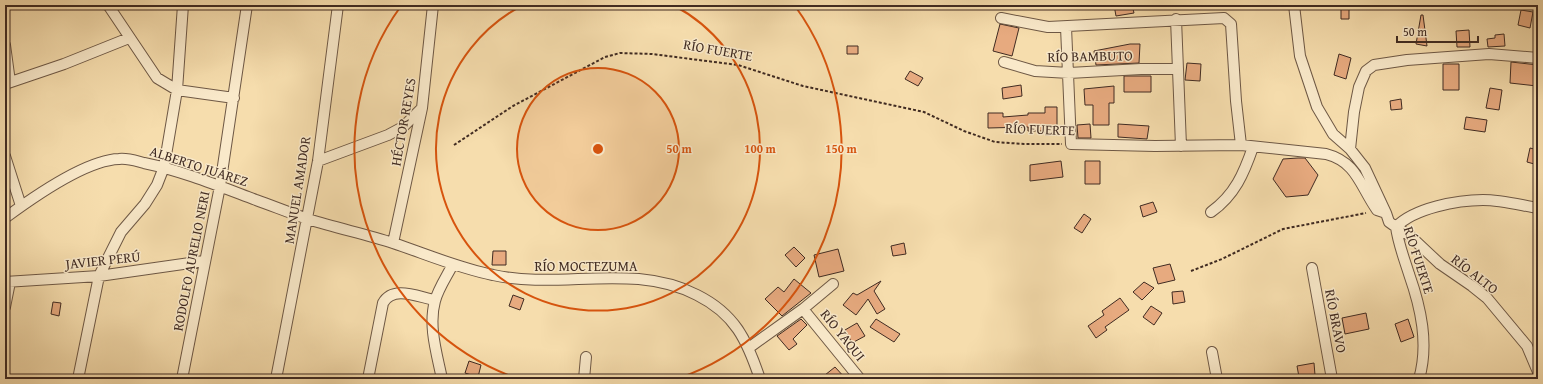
<svg xmlns="http://www.w3.org/2000/svg" width="1543" height="384" font-family="'Gentium Book Plus',serif">
<style>
.building{fill:#e7aa7f;stroke:#402b22}
.lines{fill:none;stroke-linecap:round;stroke-linejoin:round}
.minor-casing{stroke:#6e5845;stroke-width:12}
.path{stroke:#402b22;stroke-width:2;stroke-dasharray:3 2;stroke-linecap:butt}
.minor{stroke:#f9e9ca;stroke-width:10}
.ring{fill:none;stroke:#d7540e;stroke-width:2}
.labels{text-anchor:middle;stroke-width:3;stroke-linejoin:round;paint-order:stroke}
.street-label{font-size:14px;fill:#402b22;stroke:#f9e9ca}
.centre{fill:#d7540e;stroke:#f9e9ca;stroke-width:2}
.ring-label{font-size:12px;text-anchor:middle;font-weight:bold;fill:#d7540e;stroke:#f9e9ca;stroke-width:3;stroke-linejoin:round;paint-order:stroke}
</style>
<rect width="100%" height="100%" fill="#f6ddad"/>
<filter id="stains"><feTurbulence type="fractalNoise" baseFrequency=".005" numOctaves="4"/><feColorMatrix values="0 0 0 0 .2 0 0 0 0 .09 0 0 0 0 .02 0 0 0 .5 -.17"/></filter>
<radialGradient id="worn" r=".72"><stop offset=".6" stop-color="#630" stop-opacity="0"/><stop offset="1" stop-color="#630" stop-opacity=".3"/></radialGradient>
<path class="building" d="M1114 5H1132L1134 13 1116 16Z
M1341 5H1349V19H1341Z
M1521 10 1533 12 1530 28 1518 25Z
M1421 15H1423L1427 46 1416 44Z
M1000 24 1019 28 1012 56 993 51Z
M1469 30 1470 47H1457L1456 31Z
M1504 34 1505 46 1488 47 1487 39 1495 38V35Z
M1130 44H1140L1139 63 1096 65 1094 51Z
M847 46H858V54H847Z
M1339 54 1351 58 1346 79 1334 75Z
M1511 62 1538 65 1537 86 1510 83Z
M1187 63 1201 64 1200 81 1185 80Z
M1443 64H1459V90H1443Z
M910 71 923 78 918 86 905 79Z
M1124 76H1151V92H1124Z
M1021 85 1022 96 1003 99 1002 88Z
M1114 86V103H1109V125H1093V105H1085L1084 89Z
M1490 88 1502 90 1499 110 1486 108Z
M1401 99 1402 109 1391 110 1390 101Z
M1045 107H1057V135H1045V131H1028V127L988 128V113H1003V117L1028 115V113H1045Z
M1466 117 1487 120 1485 132 1464 129Z
M1090 124 1091 138H1078L1077 125Z
M1118 124 1149 126 1147 139 1118 137Z
M1530 148 1538 150V165L1527 162Z
M1298 158H1305L1318 175 1308 195 1286 197 1273 179 1283 159Z
M1061 161 1063 177 1030 181V165Z
M1085 161H1100V184H1085Z
M1153 202 1157 212 1143 217 1140 206Z
M1084 214 1091 219 1082 233 1074 228Z
M904 243 906 254 893 256 891 246Z
M794 247 805 258 796 267 785 255Z
M838 249 844 271 819 277 814 255Z
M493 251H506V265H492Z
M1170 264 1175 280 1158 284 1153 268Z
M794 279 811 293 782 316 765 299 778 287 784 292Z
M881 281 874 291 885 309 877 314 868 299 856 315 843 305 853 293 857 295Z
M1144 282 1154 288 1142 300 1133 292Z
M1183 291 1185 302 1173 304 1172 292Z
M513 295 524 299 520 310 509 306Z
M1120 298 1129 310 1105 327 1107 330 1096 338 1088 326 1104 315 1102 311Z
M53 302 61 303 59 316 51 314Z
M1151 306 1162 313 1154 325 1143 317Z
M1366 313 1369 329 1345 334 1342 318Z
M801 319 807 325 793 339 797 344 789 350 777 336Z
M876 319 900 334 894 342 870 327Z
M1408 319 1414 337 1401 342 1395 324Z
M857 323 865 336 852 343 845 330Z
M469 361 481 365 478 377 465 373Z
M1314 363 1315 375 1299 377 1297 366Z
M835 367 846 379H820Z"/>
<g class="lines">
<g class="minor-casing">
<path id="minor" d="M108 5 157 78 177 90 234 98
M1294 5 1300 56 1317 107 1333 134 1350 149 1365 168 1386 213
M1001 18 1048 27 1224 18 1231 24 1236 101 1241 145
M1176 19 1181 146
M1066 27 1071 144 1155 146 1241 145 1326 154C1357 162 1360 186 1377 210L1386 213 1389 222 1396 227C1398 243 1404 258 1409 274 1421 308 1429 344 1419 379
M5 45 10 82
M1004 62 1035 71 1069 73 1141 69H1178
M5 84 64 64 129 38
M1350 149 1354 112 1359 87 1366 71 1374 65 1407 60 1489 54 1538 58
M5 156 21 206
M318 161 388 135 403 127 422 108
M1538 208C1520 205 1501 200 1483 200 1458 200 1414 208 1396 227L1409 235 1440 264 1472 286 1487 298 1527 346 1538 372
M1211 212C1235 195 1244 173 1253 147
M5 218C32 198 86 160 119 159 128 158 136 161 144 163 183 171 219 186 256 200 273 206 290 213 308 219 336 228 365 234 393 243 426 254 458 268 493 275 560 290 633 262 697 295 735 314 747 340 760 379
M393 243 422 108 433 5
M1312 268 1332 379
M5 282 99 276 204 261
M5 307 10 282
M803 309 860 379
M750 347 803 309 833 284
M1212 352 1217 379
M78 379 99 276 121 232 145 204 157 185 164 167 177 90 183 5
M182 379 220 186 247 5
M276 379 318 161 338 5
M368 379 383 303C393 285 418 297 435 300
M442 379C437 354 428 326 435 301 438 289 447 276 453 264
M584 379 586 357"/>
</g>
<path class="path" d="M454 145 513 106 605 57 620 53 652 54 738 65 803 86 924 112 964 131 995 142 1024 144H1062
M1191 271 1222 259 1283 229 1366 213"/>
<use href="#minor" class="minor"/>
</g>
<circle cx="598" cy="149" r="81" fill="#d7540e" fill-opacity=".12"/>
<g class="ring">
<circle cx="598" cy="149" r="81"/>
<path d="M673 5A162 162 0 1 1 523 5"/>
<path d="M519 379A243 243 0 0 1 401 6M795 6A243 243 0 0 1 677 379"/>
</g>
<g class="labels">
<g class="street-label">
<text transform="translate(718 50) rotate(10)" y="5">RÍO FUERTE</text>
<text transform="translate(1090 56) rotate(-1)" y="5">RÍO BAMBUTO</text>
<text transform="translate(403 122) rotate(-80)" y="5">HÉCTOR REYES</text>
<text transform="translate(1040 129) rotate(2)" y="5">RÍO FUERTE</text>
<text transform="translate(199 166) rotate(18)" y="5">ALBERTO JUÁREZ</text>
<text transform="translate(297 190) rotate(-81)" y="5">MANUEL AMADOR</text>
<text transform="translate(103 260) rotate(-6)" y="5">JAVIER PERÚ</text>
<text transform="translate(1419 260) rotate(72)" y="5">RÍO FUERTE</text>
<text transform="translate(191 261) rotate(-79)" y="5">RODOLFO AURELIO NERI</text>
<text x="586" y="271">RÍO MOCTEZUMA</text>
<text transform="translate(1475 274) rotate(38)" y="5">RÍO ALTO</text>
<text transform="translate(1336 321) rotate(79)" y="5">RÍO BRAVO</text>
<text transform="translate(843 335) rotate(51)" y="5">RÍO YAQUI</text>
</g>
</g>
<circle cx="598" cy="149" r="6" class="centre"/>
<g class="ring-label">
<text x="679" y="153">50 m</text>
<text x="760" y="153">100 m</text>
<text x="841" y="153">150 m</text>
</g>
<rect width="1543" height="384" fill="none" stroke="#f6ddad" stroke-width="20"/>
<rect x="6" y="6" width="1531" height="372" fill="none" stroke="#402b22" stroke-width="2"/>
<rect x="10" y="10" width="1523" height="364" fill="none" stroke="#402b22"/>
<path d="M1397 36v6h81v-6" fill="none" stroke="#402b22" stroke-width="2"/>
<text x="1403" y="36" font-size="12" fill="#402b22" stroke="#f9e9ca" stroke-width="3" paint-order="stroke">50 m</text>
<rect width="100%" height="100%" filter="url(#stains)"/>
<rect width="100%" height="100%" fill="url(#worn)"/>
</svg>
